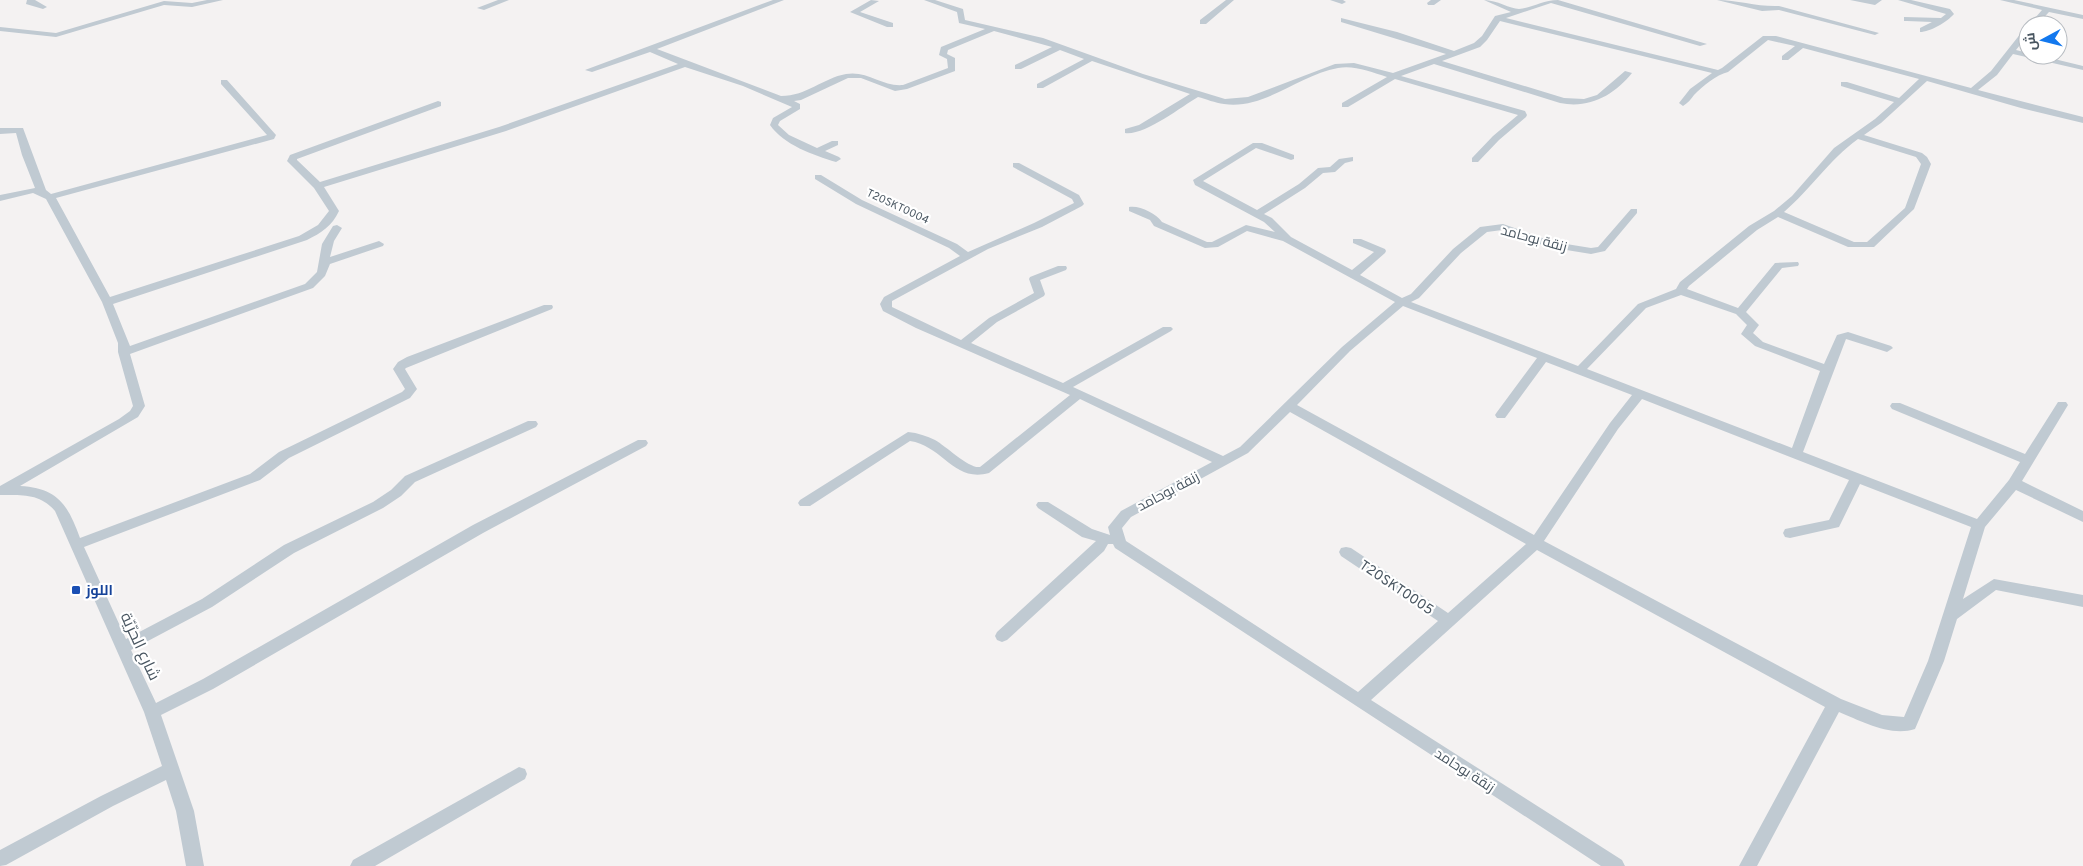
<svg xmlns="http://www.w3.org/2000/svg" width="2083" height="866" font-family="Overpass,Cairo,sans-serif">
<style>
.lines{fill:none;stroke-linecap:round;stroke-linejoin:round}
.minor{fill:#c0cad2;fill-rule:evenodd}
.transit-dot{fill:#1a4fb4;stroke:#fff;stroke-width:2}
.labels{text-anchor:middle;stroke-width:4.5;stroke-linejoin:round;paint-order:stroke}
.far-street-label{font-size:11px;fill:#495661;stroke:#fff}
.street-label{font-size:14px;fill:#495661;stroke:#fff}
.transit-label{font-size:14px;font-weight:bold;fill:#164399;stroke:#fff;text-anchor:start}
.near-street-label{font-size:16px;fill:#495661;stroke:#fff}
</style>
<rect width="100%" height="100%" fill="#f4f2f2"/>
<g class="lines">
<path class="minor" d="M27 0H35L47 7 43 9 26 4Z
M207 0H223L192 7 164 5 56 37 0 31V27L56 33 164 1 192 3Z
M498 0H509L484 10 477 8Z
M773 0H784L657 49 781 96C807 96 823 78 846 74 867 70 883 87 903 85L948 68 947 59 939 55 941 47 985 29 959 23 957 12 924 0H935L963 9 965 20 1043 38 1143 74 1225 99 1248 97 1335 64 1354 63 1393 73 1446 54 1341 22V18L1397 32 1454 51 1474 43 1482 36 1495 16 1511 12 1484 0C1497 0 1510 9 1519 9 1532 8 1543 0 1558 0L1707 44 1700 46 1551 3 1506 18 1718 70 1722 68 1763 36H1776L1971 88 1991 71 2025 28H2028V35L2016 50 2028 53V55H2038L2083 66V70L2013 54 1997 75 1978 90 2083 117V123L2021 108 1927 81 1881 123 1864 135 1922 153 1927 157 1931 164 1914 209 1874 247H1848L1778 217 1757 230 1689 286 1687 289 1738 308 1775 263 1798 262 1799 264 1798 266 1782 268 1746 312 1759 325 1753 333 1763 342 1824 364 1837 335 1848 332 1891 346 1893 348 1887 352 1846 339 1803 452 1977 519 2009 480 2020 462 1892 409 1890 406 1892 403H1900L2025 454 2058 402H2066L2068 405 2022 481 2083 511V522L2016 490 1985 527 1963 599 1994 579 2083 595V607L1996 590 1957 619 1944 661 1915 729C1890 737 1861 721 1839 712L1757 866H1739L1825 707 1537 550 1371 700 1622 860 1625 866H1601L1115 548 1113 544H1108L1104 551 1007 640 1002 642 997 640 995 636 997 632 1096 541 1082 537 1038 508 1036 505 1038 502H1048L1092 529 1110 535 1108 527 1121 511 1212 462 1080 399 989 473C954 483 943 446 910 441L810 506H800L798 503 800 500 908 432C918 433 927 436 935 440 946 446 969 469 980 467L1070 395 916 328 883 311 880 304 884 297 960 256 949 248 856 204 815 179V175H821L862 200 957 244 968 252 1034 223 1074 203 1072 199 1013 167V163H1019L1079 195 1084 204 1082 206 1042 227 988 249 892 301V307L961 340 989 318 1034 293 1029 279 1030 277 1058 266H1066L1067 268 1066 270 1040 280 1045 294 1044 296 997 322 971 343 1063 383 1163 327H1171L1173 329 1171 331 1073 387 1223 456 1240 447 1342 347 1395 302 1283 241 1247 231 1218 247 1205 248 1154 226 1150 220 1129 211V207C1139 205 1156 213 1162 222L1207 242H1212L1246 225 1275 232 1264 222 1195 185 1193 180 1253 143H1262L1294 155V159L1291 160 1256 148 1203 181 1257 210 1299 184 1318 168 1330 167 1339 159 1353 157V161L1345 163 1335 172 1323 173 1305 188 1264 214 1272 218 1291 237 1352 270 1374 252 1353 243V239H1361L1385 249 1386 251 1385 253 1360 275 1402 298 1411 294 1453 249 1480 227 1503 224 1554 242 1591 248 1598 247 1631 209H1637V213L1605 251 1591 254 1548 247 1502 230 1487 232 1461 253 1419 298 1411 302 1578 366 1638 304 1676 289 1680 282 1749 226 1774 211 1792 196 1834 148 1875 119 1894 102 1841 86V82H1847L1899 98 1919 79 1803 48 1788 60H1782V56L1795 46 1768 40 1728 72C1716 75 1703 86 1694 95 1691 99 1688 103 1683 106L1679 103 1690 89 1712 73 1500 21 1487 40 1480 47 1442 61 1564 98 1584 99 1597 95 1625 71 1632 73C1614 95 1590 109 1560 103L1434 64 1401 76 1525 111 1527 115 1526 117 1499 140 1478 162H1472V158L1493 136 1518 115 1395 79 1348 107H1342V103L1387 77C1371 72 1354 65 1338 68 1299 75 1264 110 1224 104 1215 103 1206 99 1198 97 1181 107 1144 136 1125 133V129L1139 125 1190 94 1092 61 1043 88H1037V84L1084 59 1060 50 1021 69H1015V65L1052 47 994 31 948 50 947 54 955 58V71L907 89 895 91 861 78H848L801 100 794 101 800 104V109L780 121 778 125 789 135 817 148 832 141H838V145L825 151 839 157 841 159 836 162C813 155 784 145 770 125L773 118 792 107 743 86 685 67 506 131 324 187 339 211C332 226 321 233 307 240L113 304 130 346 305 284 317 272 322 244 333 226 337 225 342 228 334 241 330 257 379 241 384 244 383 246 330 264 325 276 313 288 130 354 145 406 138 417 20 486C58 488 68 505 80 538L250 474 279 452 402 392 405 389 393 369 398 362 407 357 544 305H552L553 307 552 309 406 368 405 369 417 389 410 398 289 458 260 480 84 547 126 639 202 599 284 545 373 502 391 490 405 476 528 421H536L538 424 536 427 415 482 401 496 383 508 294 553 212 607 131 650 156 703 203 679 473 525 638 440H646L648 443 646 446 483 533 213 689 161 715 194 811 204 866H186L176 811 166 780 113 806 6 865 0 866V850L101 796 162 766 144 712 55 511C40 493 21 495 0 495V486L119 419 130 411 133 406 118 352V343L102 302 46 199 33 193 0 201V195L35 188 22 155 16 133 0 134V128H23L46 190 51 194 267 135 221 84V80H227L276 135 274 139 56 198 110 297 299 236 318 225 329 211 314 188 287 161 290 155 438 101 441 102V106L297 159V160L320 182 499 127 678 64 650 52 592 72 585 70ZM1858 139 1916 157 1921 164 1905 208 1867 242H1854L1784 212C1811 189 1829 160 1858 139ZM1681 295 1736 314 1747 325 1741 334 1755 346 1820 371 1792 448 1587 369 1646 308ZM1403 306 1537 358 1497 412 1495 415 1497 418H1505L1546 362 1632 395 1610 423 1534 535 1297 405 1350 351ZM1642 399 1849 480 1829 520 1785 529 1783 533 1785 537 1790 538 1839 527 1860 484 1971 527 1928 661 1904 717 1882 715 1841 699 1544 541 1618 429ZM1290 412 1526 544 1448 613 1351 548 1346 547 1341 548 1339 552 1341 556 1438 621 1358 692 1126 541 1122 528 1131 517 1248 453Z
M871 0 879 1 860 12 893 23V27H887L850 12Z
M1226 0H1234L1206 24H1200V20Z
M1330 0H1343L1346 2 1342 4Z
M1431 0H1441L1434 5H1428L1427 3Z
M1717 0C1738 0 1758 7 1779 6L1879 33 1875 35 1779 10 1762 11Z
M1850 0H1882L1875 5Z
M1898 0H1911L1950 9 1954 14C1947 22 1930 32 1920 32V28L1932 22 1907 21H1904V17L1941 18 1946 14Z
M2000 0H2014L2083 15V19L2049 12 2037 25H2029L2042 10Z
M519 767 525 769 527 774 525 779 375 866H350L353 860Z"/>
</g>
<rect class="transit-dot" x="71" y="585" width="10" height="10" rx="2.5"/>
<g class="labels">
<g class="far-street-label">
<text transform="translate(898 206) rotate(25)" y="4">T20SKT0004</text>
</g>
<g class="street-label">
<text transform="translate(1534 238) rotate(15)" y="5">زنقة بوحامد</text>
<text transform="translate(1168 491) rotate(-28)" y="5">زنقة بوحامد</text>
<text transform="translate(1397 587) rotate(34)" y="5">T20SKT0005</text>
<text transform="translate(1465 770) rotate(33)" y="5">زنقة بوحامد</text>
</g>
<g class="transit-label">
<text x="86" y="595">اللوز</text>
</g>
<g class="near-street-label">
<text transform="translate(141 646) rotate(65)" y="6">شارع الحرّيّة</text>
</g>
</g>
<g transform="translate(2043 40) rotate(263)"><circle r="24" fill="#ffffff" stroke="#b6bbc0"/>
<path d="M0-4L9 19L0 12L-9 19Z" fill="#1378ee"/>
<text y="-8" font-size="14" font-weight="bold" text-anchor="middle" fill="#495661">ش</text>
</g>
</svg>
